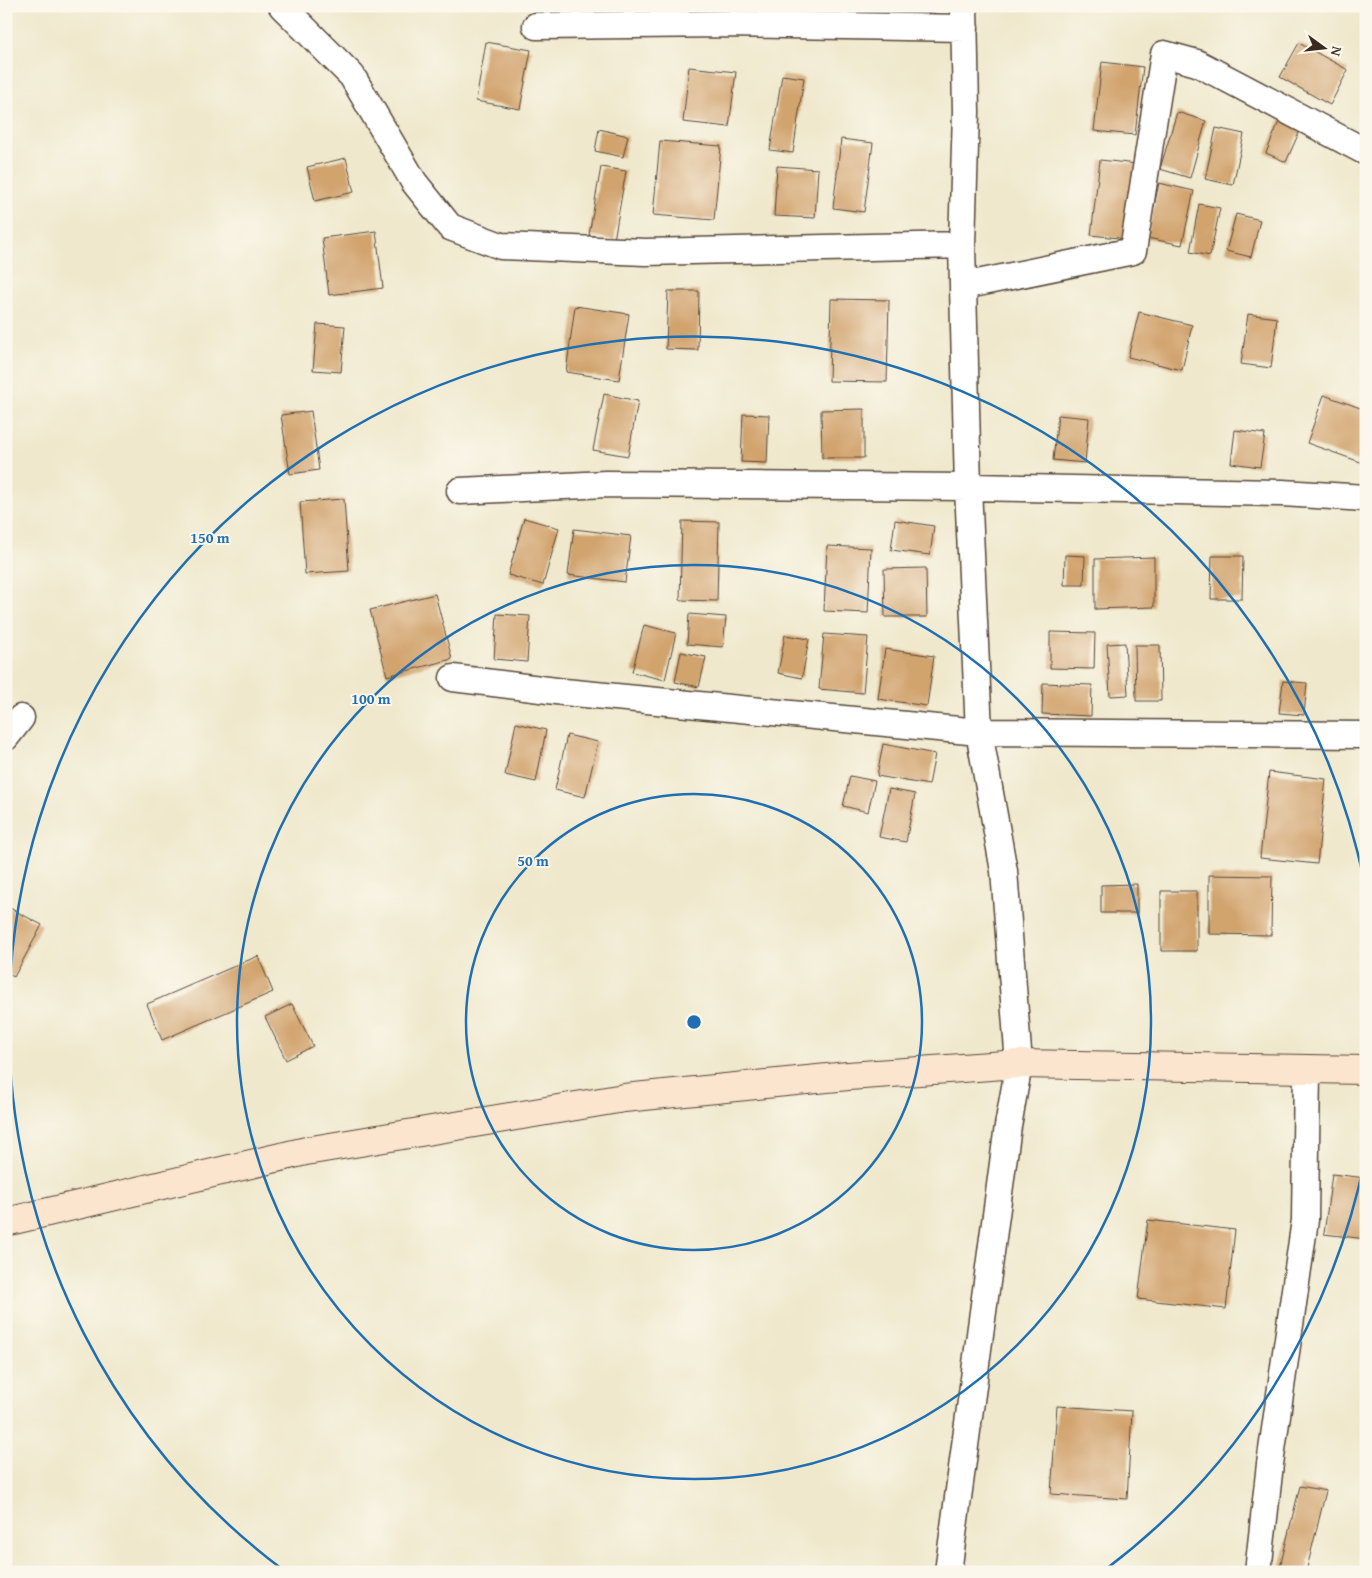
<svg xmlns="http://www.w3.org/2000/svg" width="1372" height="1578" font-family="'Gentium Book Plus',serif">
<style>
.building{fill:#d1a36d}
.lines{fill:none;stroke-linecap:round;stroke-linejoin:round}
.minor-casing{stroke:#564638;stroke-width:29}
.secondary-casing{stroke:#564638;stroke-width:30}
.minor{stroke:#fff;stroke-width:26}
.secondary{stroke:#fbe5cf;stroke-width:28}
.ring{fill:none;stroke:#1f6fb2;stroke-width:2.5}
.centre{fill:#1f6fb2;stroke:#fbf7ec;stroke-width:2.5}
.ring-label{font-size:15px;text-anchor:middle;font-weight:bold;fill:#1f6fb2;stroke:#fbf7ec;stroke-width:4;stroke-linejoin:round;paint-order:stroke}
</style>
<rect width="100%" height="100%" fill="#fbf7ec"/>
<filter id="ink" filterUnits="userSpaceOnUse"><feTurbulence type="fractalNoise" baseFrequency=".02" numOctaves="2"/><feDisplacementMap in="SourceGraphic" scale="10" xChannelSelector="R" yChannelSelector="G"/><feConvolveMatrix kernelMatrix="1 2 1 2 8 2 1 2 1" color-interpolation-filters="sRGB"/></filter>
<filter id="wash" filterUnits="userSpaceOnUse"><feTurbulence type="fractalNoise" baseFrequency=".0096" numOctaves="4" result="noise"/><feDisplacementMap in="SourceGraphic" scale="20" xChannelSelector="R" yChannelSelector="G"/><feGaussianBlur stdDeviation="1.12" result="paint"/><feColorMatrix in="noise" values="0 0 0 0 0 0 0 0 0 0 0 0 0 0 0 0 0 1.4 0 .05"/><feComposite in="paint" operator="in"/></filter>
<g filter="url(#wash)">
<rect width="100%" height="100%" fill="#efe8cc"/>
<g id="blocks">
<path class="building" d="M486 42 531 50 520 109 476 101Z
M1299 43 1348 70 1330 105 1280 77Z
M1102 62 1143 67 1135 135 1094 131Z
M689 67 736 72 729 127 683 122Z
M782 75 804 78 793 153 770 150Z
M1177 112 1206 121 1190 178 1160 169Z
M1280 119 1301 128 1286 162 1266 153Z
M1216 128 1244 134 1233 185 1205 179Z
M599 129 628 136 623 157 595 151Z
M841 139 873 143 864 212 833 208Z
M660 141 721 146 714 220 653 215Z
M346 158 354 192 315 201 307 167Z
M1100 160 1137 164 1128 239 1091 235Z
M777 166 818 169 815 218 774 216Z
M601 167 626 171 614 240 589 235Z
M1159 183 1194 191 1182 245 1147 238Z
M1199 204 1220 208 1210 256 1190 252Z
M1236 214 1260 220 1251 257 1226 251Z
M376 231 383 288 329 295 322 238Z
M668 291H699L698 350 666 349Z
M831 299 889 300 887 382 829 381Z
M575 306 629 314 619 380 566 372Z
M1139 312 1192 325 1182 370 1128 357Z
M1248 314 1277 318 1271 368 1241 364Z
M317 324 345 326 341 372 313 370Z
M604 394 638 401 628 456 593 450Z
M1324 395 1366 410V464L1307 443Z
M864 409V458H822L821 410Z
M311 411 319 470 290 474 281 415Z
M743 414 769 415 767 463 741 462Z
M1058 415 1089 418 1085 463 1053 460Z
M1235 430 1265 434 1260 467 1231 463Z
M344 499 349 571 305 574 300 502Z
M524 518 559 528 543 585 508 575Z
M895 520 934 526 930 555 891 550Z
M682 521 719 522 717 601 680 600Z
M574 529 631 536 625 582 568 575Z
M827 546 871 548 868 613 824 611Z
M1065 555 1085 556 1084 585H1064Z
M1212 556H1243L1242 599H1211Z
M1154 557V607L1095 609V559Z
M926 568 927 617H885L884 569Z
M435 594 452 659 387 676 370 610Z
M497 614 530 616 527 662 494 659Z
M689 614 726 617 723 647 687 644Z
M644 625 676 633 665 680 632 672Z
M1050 632 1095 633 1094 669 1050 668Z
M824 634 868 637 863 693 819 689Z
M785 635 809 639 802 678 778 673Z
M1125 643 1128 695 1110 696 1107 644Z
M1135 645H1160L1161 701H1136Z
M885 649 934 656 927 706 878 699Z
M681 652 706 657 699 687 675 682Z
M1283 681 1307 683 1304 715 1279 713Z
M1043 683 1092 685 1091 716 1042 714Z
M516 723 546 730 536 782 505 775Z
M567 735 598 742 585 797 555 790Z
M883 744 935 754 929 785 877 776Z
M1269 772 1326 779 1317 864 1260 858Z
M850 776 875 781 868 812 843 806Z
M889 789 915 794 906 842 879 837Z
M1209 875 1272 876 1271 935 1209 934Z
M1137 884V913H1101V885Z
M1161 891H1197V951H1161Z
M6 906 42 925 14 977 6 973Z
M258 956 273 992 162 1040 147 1004Z
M292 1004 313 1046 286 1060 265 1017Z
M1332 1174 1366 1178V1239L1324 1234Z
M1148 1220 1235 1230 1226 1309 1138 1299Z
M1057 1406 1132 1411 1127 1499 1051 1494Z
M1300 1486 1326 1491 1306 1572 1280 1567Z"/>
</g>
</g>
<g filter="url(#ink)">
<use href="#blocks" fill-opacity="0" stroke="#564638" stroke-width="1"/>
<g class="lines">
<g class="minor-casing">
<path id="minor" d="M282 6 352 76 414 182 450 227 501 246 645 252 962 245
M536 26 727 24 965 28
M963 286 1133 251 1164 54 1197 63 1366 152
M460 491 606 484 968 487 1282 493 1366 498
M453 678 564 692 979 732 1366 735
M6 737 21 718
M948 1572 1008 1126 1019 1064 1004 871 979 732 968 487 962 245 966 112 964 6
M1258 1572 1270 1464 1305 1220 1307 1069"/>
</g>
<g class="secondary-casing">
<path id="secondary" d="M6 1222 306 1151 624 1098 848 1076 1019 1064 1366 1070"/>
</g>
<use href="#minor" class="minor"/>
<use href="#secondary" class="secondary"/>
</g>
</g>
<g class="ring">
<circle cx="694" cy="1022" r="228"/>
<circle cx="694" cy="1022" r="457"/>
<path d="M1365 1159A685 685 0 0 1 1106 1569M282 1569A685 685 0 1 1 1365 885"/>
</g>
<circle cx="694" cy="1022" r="8" class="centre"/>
<g class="ring-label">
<text x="210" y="543">150 m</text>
<text x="371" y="704">100 m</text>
<text x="533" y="866">50 m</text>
</g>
<rect width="1372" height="1578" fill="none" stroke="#fbf7ec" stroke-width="25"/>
<g transform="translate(1324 48) rotate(105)" stroke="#fbf7ec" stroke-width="4" paint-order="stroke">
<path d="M0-4L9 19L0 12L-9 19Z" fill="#3b2a1e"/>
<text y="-8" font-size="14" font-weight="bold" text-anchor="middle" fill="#3b2a1e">N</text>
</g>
</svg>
